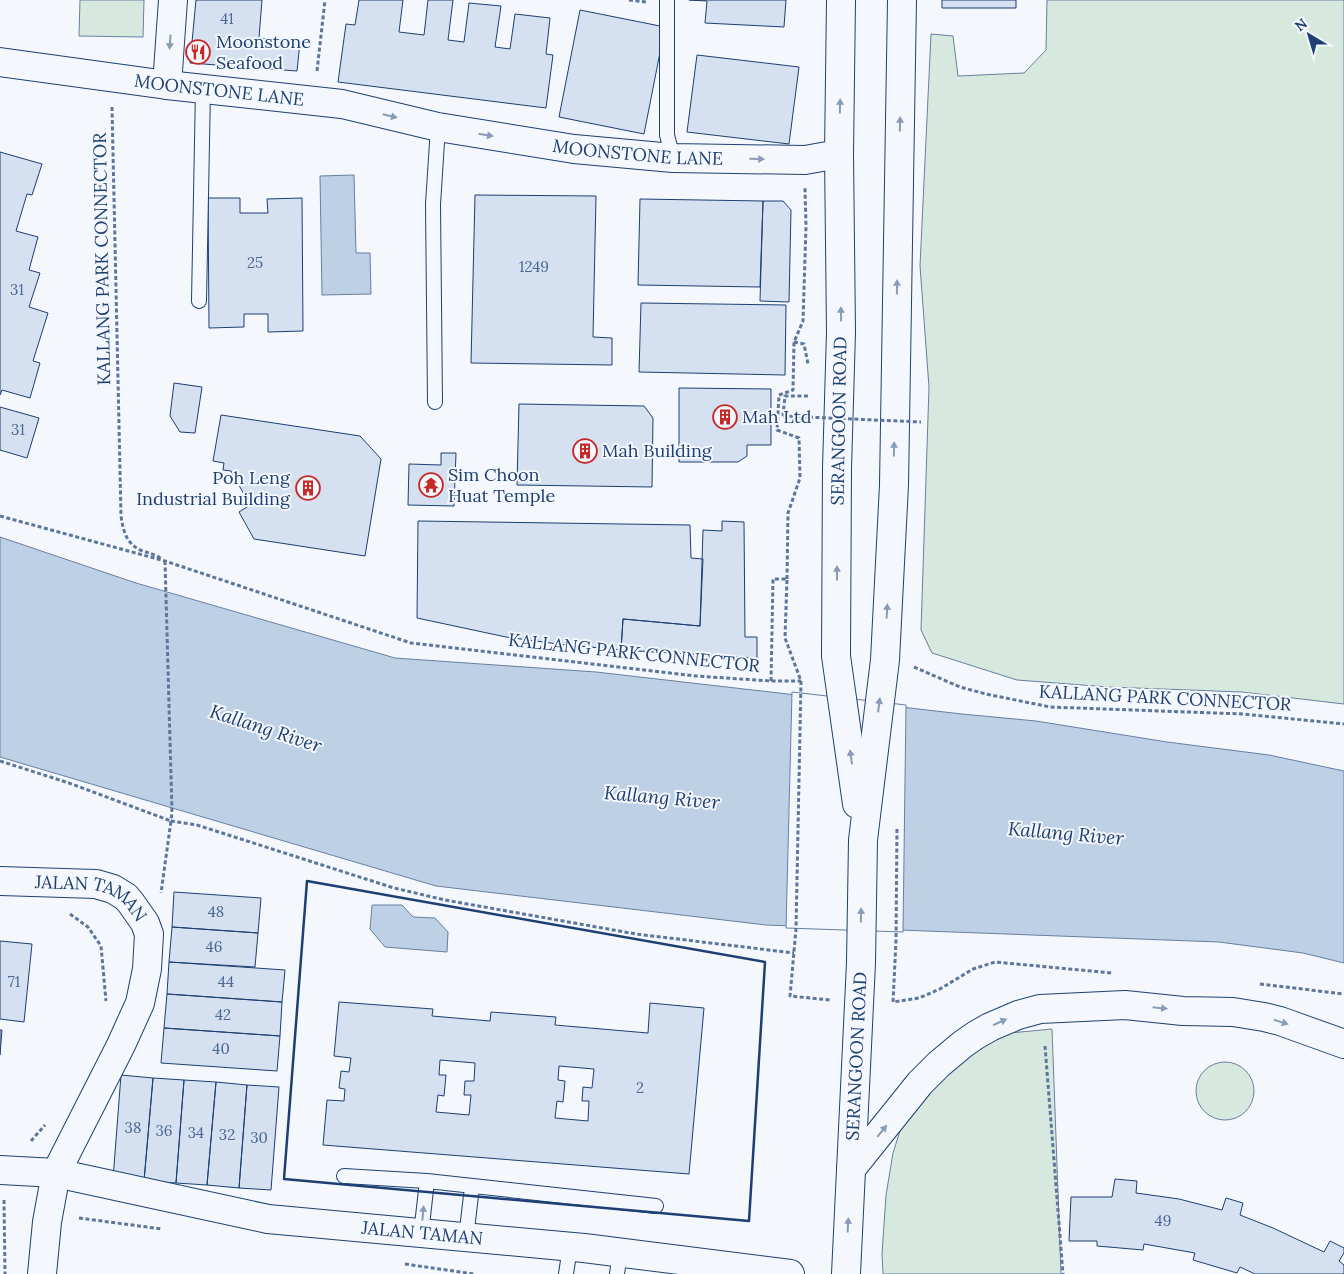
<svg xmlns="http://www.w3.org/2000/svg" width="1344" height="1274" font-family="Lora,serif">
<style>
.green{fill:#d7e8df;stroke:#687fa3}
.water{fill:#bed0e5;stroke:#687fa3}
.pier{fill:#f4f7fb;stroke:#687fa3}
.building{fill:#d5e0f0;stroke:#1d3f73;fill-rule:evenodd}
.lines{fill:none;stroke-linecap:round;stroke-linejoin:round}
.service-casing{stroke:#1d3f73;stroke-width:16}
.minor-casing{stroke:#1d3f73;stroke-width:30}
.primary-casing{stroke:#1d3f73;stroke-width:30}
.path{stroke:#5e769c;stroke-width:3;stroke-dasharray:4 2.5;stroke-linecap:butt}
.service{stroke:#f4f7fb;stroke-width:14}
.minor{stroke:#f4f7fb;stroke-width:28}
.primary{stroke:#f4f7fb;stroke-width:28}
.path-bridge{stroke:#5e769c;stroke-width:3;stroke-dasharray:4 2.5;stroke-linecap:butt}
.wall{stroke:#1d3f73;stroke-width:2.5}
.oneway{fill:#889bb7}
.labels{text-anchor:middle;stroke-width:4;stroke-linejoin:round;paint-order:stroke}
.number-label{font-size:15px;fill:#4b6792}
.poi-label{font-size:18px;fill:#1d3f73;stroke:#f4f7fb;text-anchor:start}
.street-label{font-size:18px;fill:#1d3f73;stroke:#f4f7fb}
.water-label{font-size:19px;font-style:italic;fill:#1d3f73;stroke:#f4f7fb}
</style>
<rect width="100%" height="100%" fill="#f4f7fb"/>
<path class="green" d="M80 0H144L143 37 79 36Z
M1047 0H1344V704L1242 692 1108 687 1017 680 932 653 921 630 929 387 920 266 931 34 953 36 958 76 1024 73 1046 50Z
M1052 1029 1061 1274H883L882 1254 886 1195 893 1153 908 1105 965 1053 1010 1033Z
M1196 1091a29 29 0 1 1 58 0a29 29 0 1 1-58 0Z"/>
<path class="water" d="M354 175 356 253H370L371 294 322 295 320 176Z
M0 537 136 583 395 658 596 672 962 714 1036 721 1167 742 1269 755 1344 771V963L1303 953 1219 942 766 925 436 886 0 757Z
M372 905H402L413 917 435 918 448 932 447 952 385 947 370 929Z"/>
<path class="pier" d="M792 692 906 705 903 932 786 928Z"/>
<path class="building" d="M196 0H262L259 38 300 42 297 71 190 63Z
M359 0H403L399 32 424 35 428 0H453L448 40 464 42 469 3 501 6 495 47 510 49 515 14 550 18 546 54 553 55 546 108 338 82 346 24 355 25Z
M689 0H786L784 27 705 23 707 1Z
M942 0H1016V8H942Z
M580 10 665 27 644 134 559 117Z
M697 55 799 67 789 144 687 132Z
M0 152 42 164 32 195 27 194 16 231 38 237 29 270 40 273 29 307 48 313 33 361 40 363 30 398 2 390 0 395Z
M475 195 596 196 593 337 612 338V365L471 363Z
M208 198H240V213H268L267 199 302 198 303 331 268 332V314H244V327L209 328Z
M640 199 763 201 760 287 638 285Z
M763 201H783L791 210 789 302 760 301Z
M641 303 786 305 785 375 639 372Z
M174 383 202 387 195 433 180 432 170 416Z
M679 388 771 389V445H747V456L738 462H679Z
M519 404 644 406 653 418 652 487 517 485Z
M0 407 39 418 27 458 0 450Z
M221 415 360 436 381 459 365 556 254 539 239 512 250 505 231 471 223 470 224 463 213 461Z
M441 453H456L454 506 408 505 409 464 441 465Z
M418 521 690 525 691 558 703 559 700 626 623 619 621 650 558 644 506 637 417 618Z
M722 521 744 522 745 637H757V658L621 650 623 619 700 626 703 530 722 531Z
M174 892 261 898 258 933 172 927Z
M172 927 258 933 255 967 169 962Z
M0 941 32 944 24 1022 0 1019Z
M169 962 285 970 282 1002 167 994Z
M167 994 282 1002 280 1036 164 1028Z
M339 1002 433 1009 432 1016 490 1021 491 1012 556 1017 555 1025 648 1033 650 1003 704 1008 689 1174 323 1145 327 1100 344 1101 345 1089 339 1088 341 1071 349 1072 351 1058 334 1056ZM440 1060 475 1063 474 1081H465L464 1095H471L469 1115 436 1112 438 1095 444 1096 446 1075H439ZM559 1066 594 1069 592 1088 583 1087 582 1101H589L588 1121 555 1118 557 1101 563 1102 565 1081 558 1080Z
M164 1028 280 1036 277 1071 161 1063Z
M0 1030H2L0 1055Z
M121 1075 153 1078 144 1181 113 1179Z
M153 1078 184 1080 176 1183 144 1181Z
M184 1080 216 1082 207 1185 176 1183Z
M216 1082 247 1085 239 1188 207 1185Z
M247 1085 279 1087 271 1190 239 1188Z
M1115 1179 1137 1181 1136 1193 1179 1199 1222 1210 1226 1198 1243 1203 1240 1215 1273 1228 1324 1252 1330 1241 1344 1248V1253L1339 1261 1344 1265V1274H1255L1240 1267 1237 1273 1193 1260 1195 1253 1144 1244 1143 1250 1097 1246V1241H1069L1071 1197H1112Z"/>
<g class="lines">
<g class="service-casing">
<path id="service" d="M667 0V135L673 158
M199 301 203 89
M435 402 433 204 438 127
M344 1176 427 1181 656 1206
M421 1234 427 1181
M466 1238 472 1187
M566 1274 570 1247
M617 1274 620 1253"/>
</g>
<g class="minor-casing">
<g id="minor">
<path id="s1" d="M0 62 167 85 342 104 438 127 574 149 673 158 805 160 839 154"/>
<path d="M167 85 173 0"/>
<path id="s2" d="M0 881 96 884 113 889 126 897 131 903 145 923 149 934 147 969 140 1003 121 1045 56 1173 47 1222 42 1274"/>
<path id="s3" d="M0 1170 56 1173 268 1219 584 1248 790 1274"/>
</g>
</g>
<g class="primary-casing">
<g id="primary">
<path d="M841 0 839 154 841 332 837 468 836 656 857 804"/>
<path d="M851 1169 920 1083 939 1064 963 1044 976 1035 990 1027 1018 1015 1040 1009 1125 1005 1183 1011 1233 1012 1264 1017 1280 1021 1344 1044"/>
<path id="s4" d="M846 1274 861 963 863 840 885 660 894 485 902 0"/>
</g>
</g>
<path class="path" d="M629 0 646 2
M317 71 325 0
M112 107 121 516C123 530 126 543 140 550 148 553 155 554 162 559
M794 342 804 344 808 364
M783 416 785 396H808V395
M0 516 165 561 411 643 696 676 771 681H801
M165 561 172 812 171 821 197 825 394 888 445 900 636 934 794 953
M787 579 788 513 800 478 799 438 777 430 779 395 793 390 794 342 803 321 806 226 805 188
M914 667 960 687 986 694 1050 707 1243 714 1344 724
M771 681 773 579H787L785 638 801 681 796 929 790 996 830 1000
M0 761 69 783 171 821 161 893
M897 829 896 941 893 1002 919 998 940 989 973 969 995 962 1112 973
M70 914 88 927 101 946 106 1001
M1260 984 1344 994
M1045 1046 1063 1274
M31 1141 45 1125
M4 1200 5 1274
M79 1218 162 1229
M405 1264 474 1274"/>
<use href="#service" class="service"/>
<use href="#minor" class="minor"/>
<use href="#primary" class="primary"/>
<path class="path-bridge" d="M783 416 921 422"/>
<path class="wall" d="M307 881 765 962 749 1221 284 1179Z"/>
</g>
<defs><path id="oneway-solid" d="M-6-.8H1V-3.2L6.5 0L1 3.2V.8H-6Z" transform="scale(1.25)"/></defs>
<g class="oneway">
<use href="#oneway-solid" transform="translate(170 42) rotate(94)"/>
<use href="#oneway-solid" transform="translate(840 106) rotate(-89)"/>
<use href="#oneway-solid" transform="translate(390 116) rotate(13)"/>
<use href="#oneway-solid" transform="translate(900 124) rotate(-89)"/>
<use href="#oneway-solid" transform="translate(486 135) rotate(9)"/>
<use href="#oneway-solid" transform="translate(757 159) rotate(1)"/>
<use href="#oneway-solid" transform="translate(897 287) rotate(-89)"/>
<use href="#oneway-solid" transform="translate(841 314) rotate(-91)"/>
<use href="#oneway-solid" transform="translate(894 449) rotate(-89)"/>
<use href="#oneway-solid" transform="translate(837 573) rotate(-90)"/>
<use href="#oneway-solid" transform="translate(887 611) rotate(-87)"/>
<use href="#oneway-solid" transform="translate(879 705) rotate(-83)"/>
<use href="#oneway-solid" transform="translate(851 757) rotate(-98)"/>
<use href="#oneway-solid" transform="translate(861 915) rotate(-89)"/>
<use href="#oneway-solid" transform="translate(1160 1008) rotate(6)"/>
<use href="#oneway-solid" transform="translate(1000 1022) rotate(-24)"/>
<use href="#oneway-solid" transform="translate(1281 1022) rotate(18)"/>
<use href="#oneway-solid" transform="translate(882 1131) rotate(-51)"/>
<use href="#oneway-solid" transform="translate(423 1213) rotate(-85)"/>
<use href="#oneway-solid" transform="translate(848 1225) rotate(-87)"/>
</g>
<defs>
<g id="restaurant-ring" transform="scale(1.25)"><circle r="9.5" fill="#f4f7fb" stroke="#c62828" stroke-width="1.5"/><path d="M-5-6h1v4h1v-4h1v4h1v-4h1v5L-1.5 .5V6h-2V.5L-5-1ZM5-6V6H3V1.5H1.5Q1.5-4 5-6Z" fill="#c62828"/></g>
<g id="building-ring" transform="scale(1.25)"><circle r="9.5" fill="#f4f7fb" stroke="#c62828" stroke-width="1.5"/><path d="M-4-6H4V6H1V3H-1V6H-4ZM-2.5-4.3h1.7v1.8h-1.7ZM.8-4.3h1.7v1.8H.8ZM-2.5-1h1.7V.8h-1.7ZM.8-1h1.7V.8H.8Z" fill="#c62828"/></g>
<g id="temple-ring" transform="scale(1.25)"><circle r="9.5" fill="#f4f7fb" stroke="#c62828" stroke-width="1.5"/><path d="M0-6L5-2H3V0L6.5 2.5H4V6H1.5V3h-3V6H-4V2.5H-6.5L-3 0V-2H-5Z" fill="#c62828"/></g>
</defs>
<g fill-rule="evenodd">
<use href="#restaurant-ring" x="198" y="52"/>
<use href="#building-ring" x="725" y="417"/>
<use href="#building-ring" x="585" y="451"/>
<use href="#temple-ring" x="431" y="485"/>
<use href="#building-ring" x="308" y="488"/>
</g>
<g class="labels">
<g class="number-label">
<text x="227" y="24">41</text>
<text x="255" y="268">25</text>
<text x="534" y="272">1249</text>
<text x="17" y="295">31</text>
<text x="18" y="435">31</text>
<text x="216" y="917">48</text>
<text x="214" y="952">46</text>
<text x="14" y="987">71</text>
<text x="226" y="987">44</text>
<text x="223" y="1020">42</text>
<text x="221" y="1054">40</text>
<text x="640" y="1093">2</text>
<text x="133" y="1133">38</text>
<text x="164" y="1136">36</text>
<text x="196" y="1138">34</text>
<text x="227" y="1140">32</text>
<text x="259" y="1143">30</text>
<text x="1163" y="1226">49</text>
</g>
<g class="poi-label">
<text x="216" y="48">Moonstone<tspan x="216" dy="21">Seafood</tspan></text>
<text x="742" y="423">Mah Ltd</text>
<text x="602" y="457">Mah Building</text>
<text x="448" y="481">Sim Choon<tspan x="448" dy="21">Huat Temple</tspan></text>
<text x="290" y="484" text-anchor="end">Poh Leng<tspan x="290" dy="21">Industrial Building</tspan></text>
</g>
<g class="street-label">
<text dy="6" stroke="none"><textPath href="#s1" startOffset="221">MOONSTONE LANE</textPath></text>
<text dy="6" stroke="none"><textPath href="#s1" startOffset="645">MOONSTONE LANE</textPath></text>
<text transform="translate(102 259) rotate(-91)" y="6">KALLANG PARK CONNECTOR</text>
<text transform="translate(839 421) rotate(-89)" y="6">SERANGOON ROAD</text>
<text transform="translate(634 653) rotate(6)" y="6">KALLANG PARK CONNECTOR</text>
<text transform="translate(1165 698) rotate(3)" y="6">KALLANG PARK CONNECTOR</text>
<text dy="6" stroke="none"><textPath href="#s2" startOffset="96">JALAN TAMAN</textPath></text>
<text dy="6" stroke="none"><textPath href="#s4" startOffset="218">SERANGOON ROAD</textPath></text>
<text dy="6" stroke="none"><textPath href="#s3" startOffset="428">JALAN TAMAN</textPath></text>
</g>
<g class="water-label">
<text transform="translate(266 728) rotate(18)" y="7">Kallang River</text>
<text transform="translate(662 797) rotate(5)" y="7">Kallang River</text>
<text transform="translate(1066 833) rotate(5)" y="7">Kallang River</text>
</g>
</g>
<g transform="translate(1309 35) rotate(322)" stroke="#f4f7fb" stroke-width="4" paint-order="stroke">
<path d="M0-4L9 19L0 12L-9 19Z" fill="#1d3f73"/>
<text y="-8" font-size="14" font-weight="bold" text-anchor="middle" fill="#1d3f73">N</text>
</g>
</svg>
